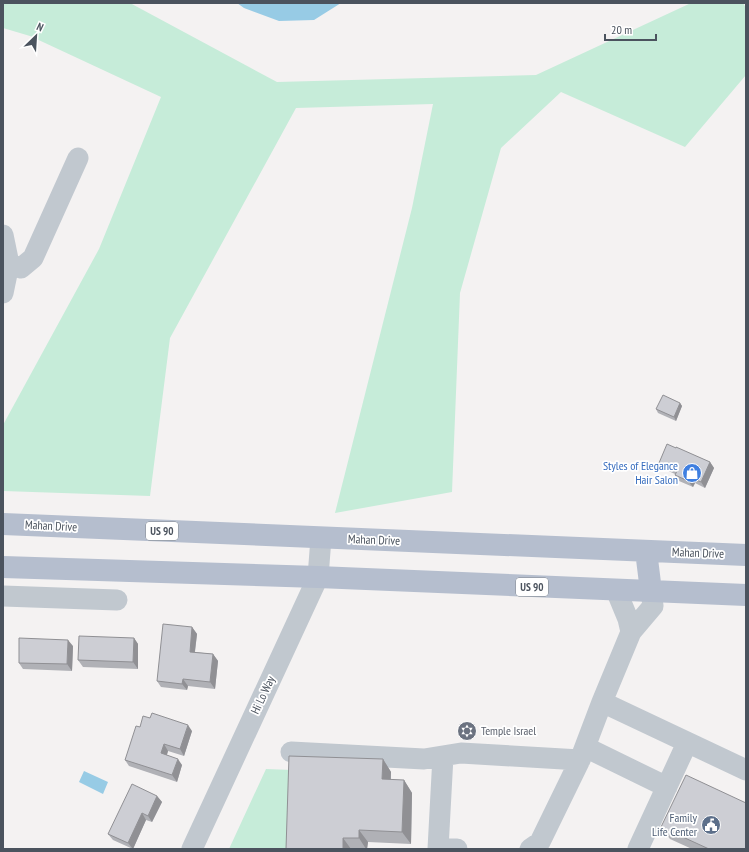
<svg xmlns="http://www.w3.org/2000/svg" width="749" height="852" font-family="'PT Sans Narrow',sans-serif">
<style>
.green{fill:#c6ecd9}
.water{fill:#97cbe5}
.lines{fill:none;stroke-linecap:round;stroke-linejoin:round}
.minor{stroke:#c1c8cf;stroke-width:21}
.major{stroke:#b5bece;stroke-width:22}
.wall{fill:#b0b1b6}
.shaded-wall{fill:#909094}
.building{fill:#cdced4;stroke:#909094}
.labels{text-anchor:middle;stroke-width:3.5;stroke-linejoin:round;paint-order:stroke}
.shield{fill:#fff;stroke:#81878e;stroke-width:1}
.shield-label{font-size:11px;font-weight:bold;fill:#4b535e}
.shop-label{font-size:12px;fill:#366cbe;stroke:#fff;text-anchor:end}
.street-label{font-size:12px;fill:#4b535e;stroke:#fff}
.worship-label{font-size:12px;fill:#5b616d;stroke:#fff;text-anchor:start}
.service-label{font-size:12px;fill:#4e5e75;stroke:#fff;text-anchor:end}
</style>
<rect width="100%" height="100%" fill="#f4f2f2"/>
<path class="green" d="M3 3H130L277 82 536 75 691 3H743L746 8V75L685 147 561 92 501 148 460 293 452 492 335 513 412 208 433 104 296 108 170 338 150 496 3 491V425L99 249 161 97 30 36 3 28Z
M266 769 292 770 291 849H229Z"/>
<path class="water" d="M237 3H341L314 20 279 21 244 8Z
M84 771 108 782 103 794 79 782Z"/>
<g class="lines">
<path class="minor" d="M3 235 9 264 3 293
M9 264 21 268 33 258 78 158
M616 590 628 619 631 632
M3 596 117 600
M602 702 746 770
M585 747 667 787
M291 752 424 759 461 753 580 760
M443 756 438 849H457
M192 849 318 577 321 538
M530 849 540 842 580 760 602 702 631 632 653 606 651 591
M638 849 687 743"/>
<path class="major" d="M3 524 746 555
M646 551 651 591
M3 567 318 577 746 595"/>
</g>
<path class="wall" d="M680 403 682 406 676 421 658 413 656 409Z
M676 448 710 462 714 468 705 488 695 483 693 487 679 481 675 475V474L664 469 659 463Z
M192 627 197 634 195 652 213 654 218 661 215 689 188 686 187 690 161 687 157 681Z
M134 638 138 644V669L83 667 78 660Z
M73 646 72 671 23 669 19 663Z
M140 727 192 731 184 756 168 751 167 755 182 765 177 782 129 766 125 760Z
M383 759 391 772V780H404L412 793 411 844 368 842 367 849H286Z
M157 796 162 802 152 822 146 820 133 849 113 840 108 834Z
M661 827 746 849H692L670 839Z"/>
<path class="shaded-wall" d="M680 403 682 406 676 421 674 417Z
M710 462 714 468 705 488 701 482Z
M690 477 695 483 693 487 688 481Z
M192 627 197 634 194 658 190 652Z
M134 638 138 644V669L133 662Z
M68 640 73 646 72 671 67 664Z
M213 654 218 661 215 689 210 682Z
M183 679 188 686 187 690 182 684Z
M188 725 192 731 184 756 180 749Z
M164 744 168 751 165 760 161 753Z
M178 759 182 765 177 782 172 775Z
M383 759 391 772 390 792 382 779Z
M404 780 412 793 411 844 402 832Z
M157 796 162 802 152 822 148 816Z
M142 813 146 820 133 849 128 843Z
M359 830 368 842 367 849H366L359 838Z
M343 838 351 849H343Z"/>
<path class="building" d="M663 395 680 403 674 417 656 409Z
M667 444 676 448V447L710 462 701 482 690 477 688 481 675 475 677 471 659 463Z
M163 624 192 627 190 652 213 654 210 682 183 679 182 684 157 681Z
M79 636 134 638 133 662 78 660Z
M19 638 68 640 67 664 19 663Z
M152 713 188 725 180 749 164 744 161 753 178 759 172 775 125 760 136 726 140 727 143 716 150 718Z
M289 756 383 759 382 779 404 780 402 832 359 830V838H343V849H286Z
M686 775 746 803V849H709L661 827Z
M132 784 157 796 148 816 142 813 128 843 108 834Z"/>
<defs>
<g id="shop-disc" transform="scale(1)"><circle r="9.5" fill="#3f7fe0" stroke="#fff"/><path d="M-5-2.5h2.3a2.7 3.5 0 0 1 5.4 0H5L5.5 6h-11ZM-1.5-2.5h3a1.5 2.3 0 0 0-3 0Z" fill="#fff"/></g>
<g id="synagogue-disc" transform="scale(1)"><circle r="9.5" fill="#6b7280" stroke="#fff"/><path d="M0-6.5L5.6 3.2H-5.6ZM0 6.5L5.6-3.2H-5.6Z" fill="#fff"/></g>
<g id="civic-disc" transform="scale(1)"><circle r="9.5" fill="#5c6f8a" stroke="#fff"/><path d="M-.6-6.5H3V-4.5H.6V-3L4-1V1h2V6H-6V1h2V-1L-.6-3ZM-1.2 2.5V6h2.4V2.5Z" fill="#fff"/></g>
</defs>
<g fill-rule="evenodd">
<use href="#shop-disc" x="692" y="473"/>
<use href="#synagogue-disc" x="467" y="731"/>
<use href="#civic-disc" x="711" y="825"/>
</g>
<g class="labels">
<g class="shield">
<rect x="146" y="522" width="32" height="18" rx="3"/>
<rect x="516" y="578" width="32" height="18" rx="3"/>
</g>
<g class="shield-label">
<text x="162" y="535">US 90</text>
<text x="532" y="591">US 90</text>
</g>
<g class="shop-label">
<text x="678" y="470">Styles of Elegance<tspan x="678" dy="14">Hair Salon</tspan></text>
</g>
<g class="street-label">
<text transform="translate(51 526) rotate(3)" y="4">Mahan Drive</text>
<text transform="translate(374 540) rotate(2)" y="4">Mahan Drive</text>
<text transform="translate(698 553) rotate(2)" y="4">Mahan Drive</text>
<text transform="translate(263 695) rotate(-65)" y="4">Hi Lo Way</text>
</g>
<g class="worship-label">
<text x="481" y="735">Temple Israel</text>
</g>
<g class="service-label">
<text x="697" y="822">Family<tspan x="697" dy="14">Life Center</tspan></text>
</g>
</g>
<rect width="749" height="852" fill="none" stroke="#4b535e" stroke-width="8"/>
<g transform="translate(36 36) rotate(25)" stroke="#ffffff" stroke-width="3" paint-order="stroke">
<path d="M0-3L7 15L0 10L-7 15Z" fill="#4b535e"/>
<text y="-6" font-size="11" font-weight="bold" text-anchor="middle" fill="#4b535e">N</text>
</g>
<path d="M605 34v6h51v-6" fill="none" stroke="#4b535e" stroke-width="2"/>
<text x="611" y="34" font-size="12" fill="#4b535e" stroke="#ffffff" stroke-width="3" paint-order="stroke">20 m</text>
</svg>
